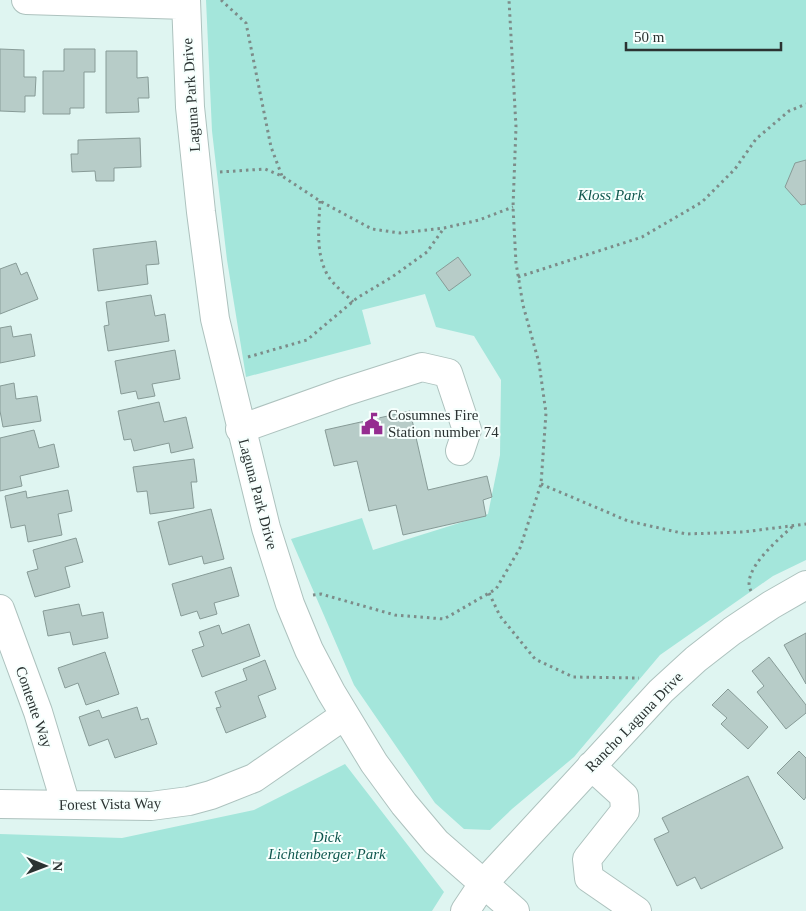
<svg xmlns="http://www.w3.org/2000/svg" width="806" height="911" font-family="Georgia,serif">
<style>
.green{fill:#a4e6db}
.building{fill:#b7ccc8;stroke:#879b97}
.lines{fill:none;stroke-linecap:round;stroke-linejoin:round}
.minor-casing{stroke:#adc2be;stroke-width:30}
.path{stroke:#7d8c89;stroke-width:3;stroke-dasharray:2.5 4;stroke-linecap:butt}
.minor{stroke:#fff;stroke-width:28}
.labels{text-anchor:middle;stroke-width:4;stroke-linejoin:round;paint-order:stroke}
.street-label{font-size:15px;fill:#2b3332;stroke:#f6fffd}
.park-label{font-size:15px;font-style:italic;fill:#0e564d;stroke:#f6fffd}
.poi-label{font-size:15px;fill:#2b3332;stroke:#f6fffd;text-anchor:start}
</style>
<rect width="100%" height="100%" fill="#dff5f1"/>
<path class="green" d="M206 0H806V560L773 576 660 655 574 757 512 809 490 830 464 829 435 803 354 685 291 539 362 518 373 550 488 514 500 455 501 380 474 336 436 327 425 294 362 310 371 344 246 377 227 260 212 131Z
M345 764 444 892 432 911H0V834L122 838 254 810Z"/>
<path class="building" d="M0 49 24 50V77H36L35 96H25V112L0 111Z
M64 49H95V72H84V108H70V114H43V71H64Z
M106 51H137V78L148 77 149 98H138L139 112 106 113Z
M140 138 141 167 114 168V181H96L95 171 72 172 71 154H78V140Z
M806 160V204L801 205 785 187 795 163Z
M156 241 159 264 146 265 148 284 98 291 93 249Z
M458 257 471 275 449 291 436 273Z
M16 263 21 275 27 272 38 299 0 314V269Z
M151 295 155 316 165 314 169 341 108 351 104 326 109 325 106 302Z
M11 326 13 337 31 334 35 356 0 363V328Z
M175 350 180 379 152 384 155 396 138 399 136 391 121 394 115 361Z
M14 383 16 399 37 396 41 421 3 427 0 411V386Z
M159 402 164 422 186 417 193 448 171 453 169 443 134 451 131 439 124 440 118 411Z
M410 411 428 490 487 476 492 497 483 500 486 516 403 535 396 505 369 511 357 461 334 466 325 430Z
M34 430 39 448 54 444 59 467 20 476 22 486 0 491V438Z
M194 459 197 482H191L194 508 150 514 147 491 137 492 133 467Z
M68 490 72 511 58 514 62 535 28 542 25 525 11 528 5 496 26 491 27 498Z
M211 509 224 559 204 564 202 556 169 565 158 522Z
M76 538 83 562 65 567 70 587 35 597 27 572 38 569 33 550Z
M231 567 239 596 214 603 217 614 200 619 197 611 181 616 172 584Z
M79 604 82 616 103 612 108 638 73 645 70 632 48 636 43 611Z
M249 624 260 656 202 677 192 650 204 646 199 632 219 625 222 634Z
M806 633V684L784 645Z
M105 652 119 694 86 705 78 683 65 688 58 668Z
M769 657 806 705V713L786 729 757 692 764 686 752 671Z
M265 660 276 689 258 696 266 717 226 733 216 708 221 707 215 692 247 680 243 669Z
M728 689 768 727 748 749 721 724 727 718 712 705Z
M137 707 141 720 148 718 157 744 115 758 108 739 89 746 79 717 99 710 102 718Z
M799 751 806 758V797L804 800 777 773Z
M748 776 783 848 701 889 695 877 677 886 654 839 669 832 662 818Z"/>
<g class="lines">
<g class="minor-casing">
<path id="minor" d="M26 0 186 5
M186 0 190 107 201 212 215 319 266 528 290 604 309 650 331 692 374 763 404 804 436 842 515 911
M240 429 344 392 422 367 448 373 467 430 460 451
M0 609 38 712 66 805
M591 766 624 796 625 811 587 859 589 878 637 911
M0 804 151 806 189 801 211 795 254 778 345 715
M465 911 483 884 661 691 696 659 732 631 771 605 806 585"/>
</g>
<path class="path" d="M221 0 246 23 271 147 282 176
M220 172 265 169 282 176 320 201 372 229 400 233 444 228 479 220 513 207
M320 201C319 226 315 253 328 276 334 285 345 294 353 302
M518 277 642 237 702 202 735 169 756 139 789 111 806 104
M248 357 307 340 357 298 392 277 427 252 444 228
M541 484 628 521 686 534 743 532 806 524
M751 591C740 571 779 539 793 526
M489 593 500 616 535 659 573 677 639 678
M313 595 321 594 395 615 444 619 496 589 520 548 541 484 546 413 539 363 523 305 516 263 513 207 516 127 509 0"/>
<use href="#minor" class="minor"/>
</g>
<defs>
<g id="civic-bare" transform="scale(1.725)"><path d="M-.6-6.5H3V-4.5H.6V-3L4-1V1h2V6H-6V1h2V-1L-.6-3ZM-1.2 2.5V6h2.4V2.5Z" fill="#952d90" stroke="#f6fffd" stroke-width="2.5" paint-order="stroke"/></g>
</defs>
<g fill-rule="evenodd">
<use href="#civic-bare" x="372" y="424"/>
</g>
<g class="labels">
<g class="street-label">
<text transform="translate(191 95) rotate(-94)" y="5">Laguna Park Drive</text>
<text transform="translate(258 494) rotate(75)" y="5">Laguna Park Drive</text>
<text transform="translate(34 707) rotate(71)" y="5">Contente Way</text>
<text transform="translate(634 722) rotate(-46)" y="5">Rancho Laguna Drive</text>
<text transform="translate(110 804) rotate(-1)" y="5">Forest Vista Way</text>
</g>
<g class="park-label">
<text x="611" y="200">Kloss Park</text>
<text x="327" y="842">Dick<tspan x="327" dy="17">Lichtenberger Park</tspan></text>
</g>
<g class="poi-label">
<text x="388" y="420">Cosumnes Fire<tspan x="388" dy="17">Station number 74</tspan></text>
</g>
</g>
<g transform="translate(45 866) rotate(91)" stroke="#f6fffd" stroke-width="4" paint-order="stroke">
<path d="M0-4L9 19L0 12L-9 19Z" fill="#2b3332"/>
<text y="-8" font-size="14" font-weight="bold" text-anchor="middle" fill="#2b3332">N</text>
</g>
<path d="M626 42v8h155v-8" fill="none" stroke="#2b3332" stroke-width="2.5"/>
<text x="634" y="42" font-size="15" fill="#2b3332" stroke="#f6fffd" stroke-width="4" paint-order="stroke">50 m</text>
</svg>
